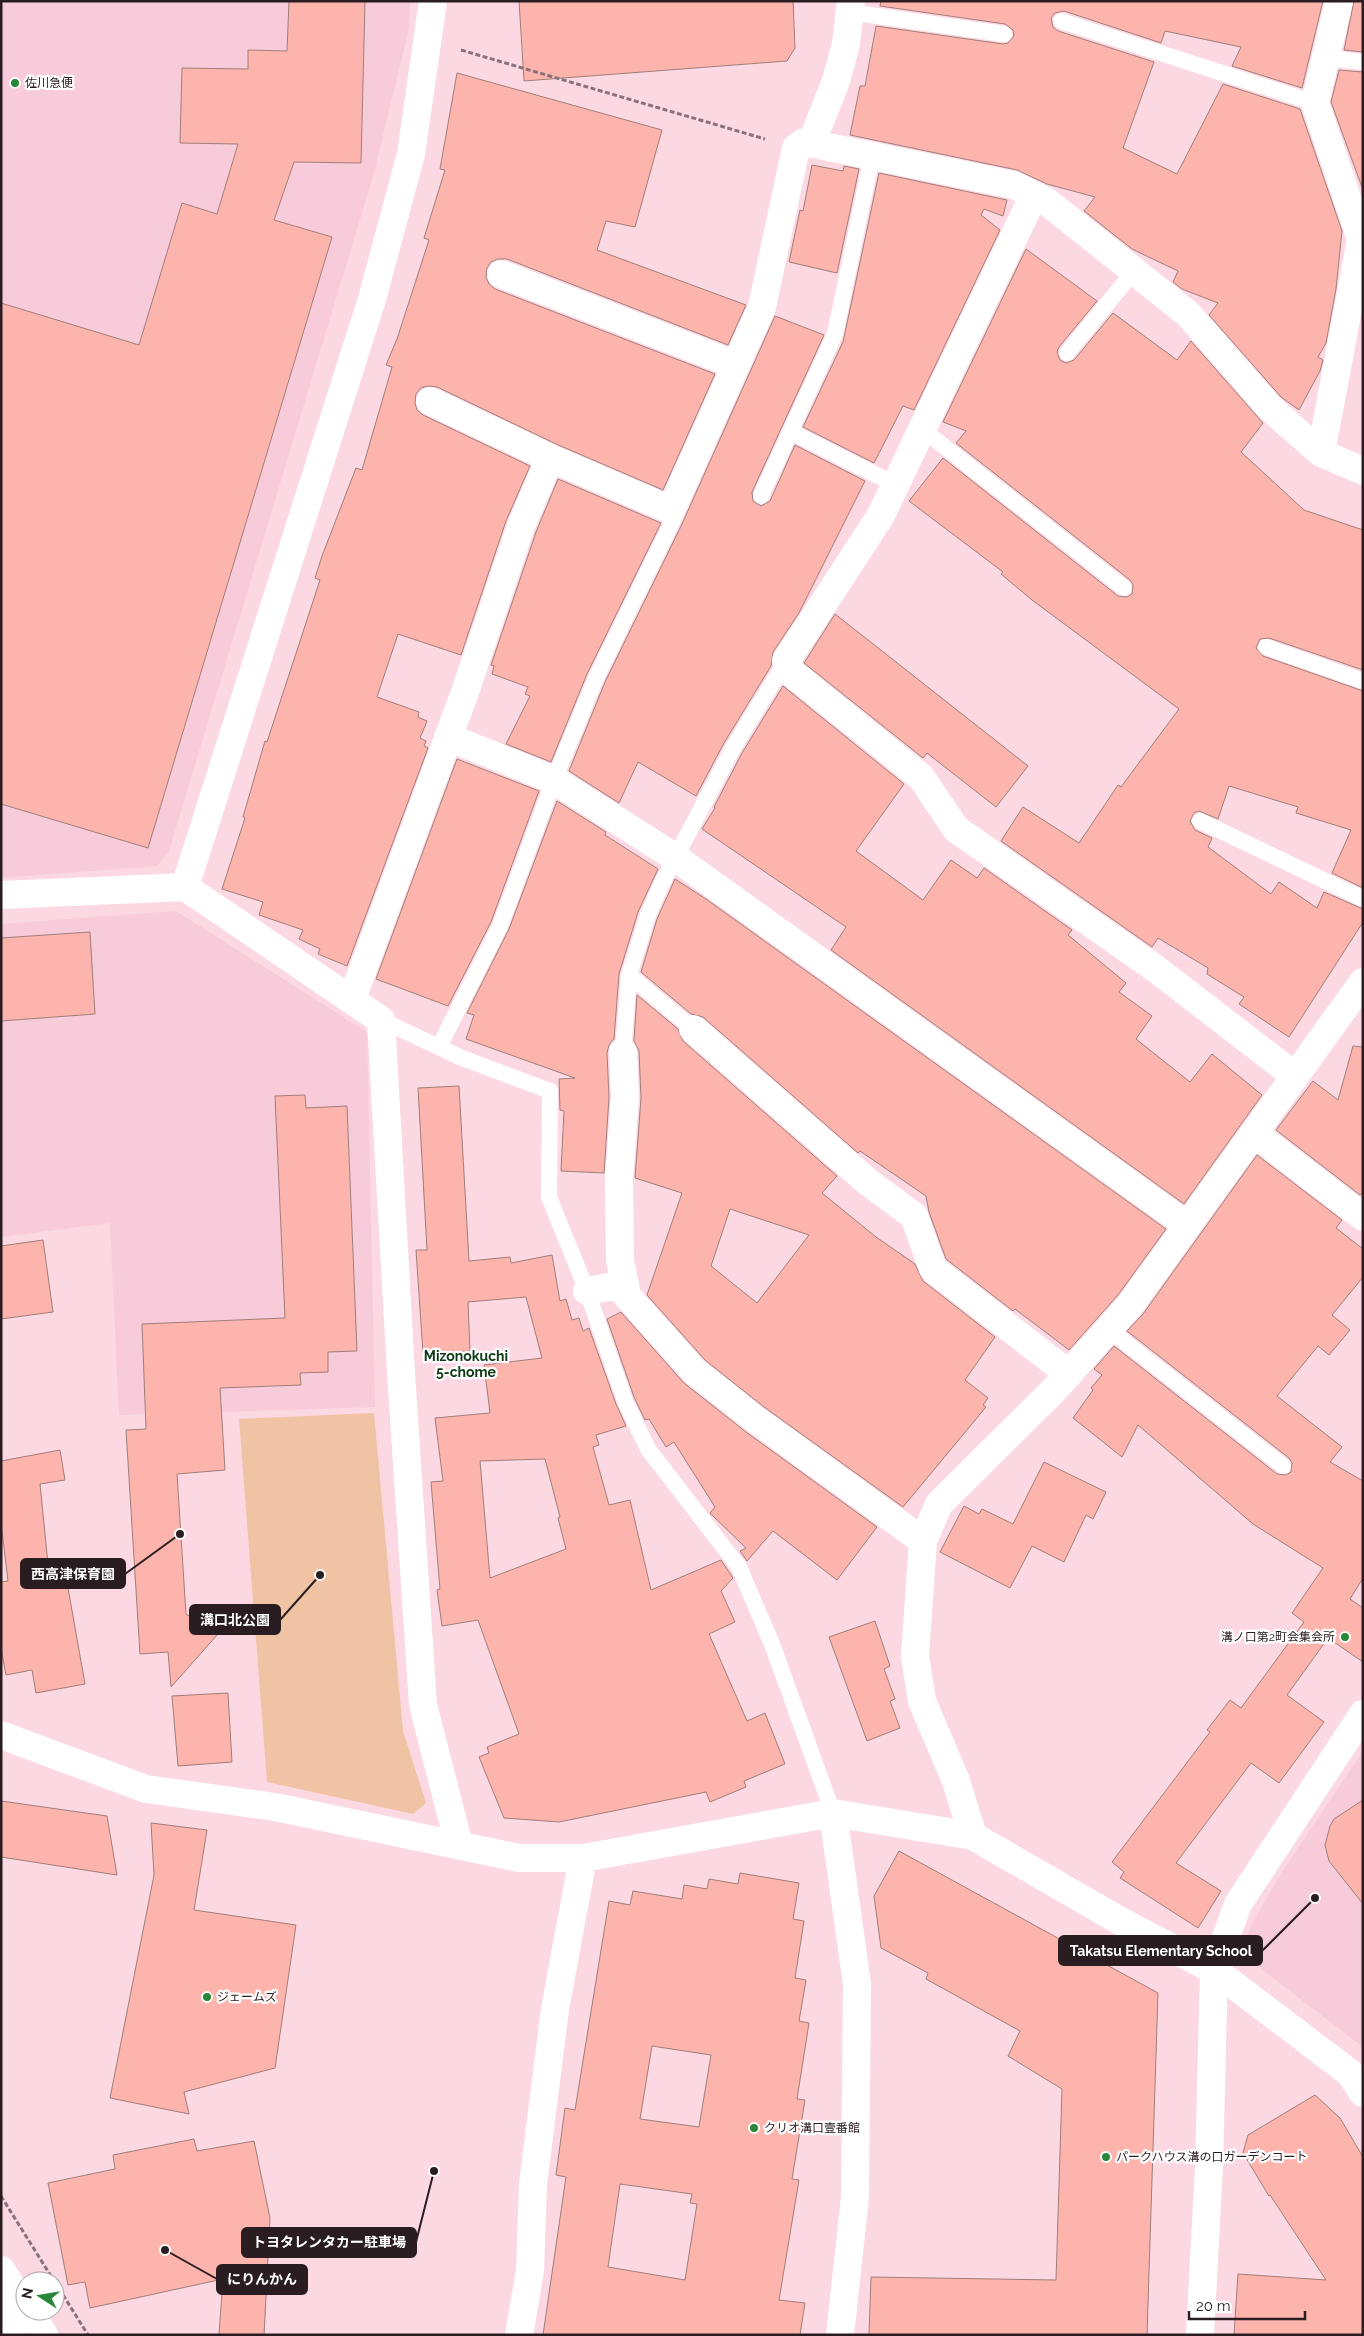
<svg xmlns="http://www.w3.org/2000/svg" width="1364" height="2336" font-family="Raleway,'Noto Sans JP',sans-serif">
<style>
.built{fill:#f7cbd9}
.green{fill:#f0c3a4}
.building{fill:#fdb4ac;stroke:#a07e7a;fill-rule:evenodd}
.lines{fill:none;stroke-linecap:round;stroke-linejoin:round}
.path{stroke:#89727a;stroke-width:3;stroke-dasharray:5 2.5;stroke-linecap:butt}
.lane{stroke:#fff;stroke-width:16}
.street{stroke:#fff;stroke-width:28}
.highway{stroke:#fff;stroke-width:28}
.poi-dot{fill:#2a8739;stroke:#fff;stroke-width:2}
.labels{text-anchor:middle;stroke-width:4.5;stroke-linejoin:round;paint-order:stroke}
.poi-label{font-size:12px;fill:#2a1d22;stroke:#fff;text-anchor:start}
.neighbourhood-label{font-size:14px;font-weight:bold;fill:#0e3a14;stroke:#fff}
.leader{fill:none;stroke:#2a1d22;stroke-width:2}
.callout-dot{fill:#2a1d22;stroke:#fff;stroke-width:2}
.callout{fill:#2a1d22;stroke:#2a1d22;stroke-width:2}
.callout-label{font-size:14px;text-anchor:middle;font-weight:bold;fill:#fff}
</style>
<rect width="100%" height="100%" fill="#fcd8e3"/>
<path class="built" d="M1 1H410L409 28 374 173 169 851 157 866 1 878Z
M176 911 367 1032 375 1407 119 1415 110 1223 1 1237V924Z
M1363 1751V2047L1252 1962 1243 1947 1252 1924 1282 1872Z"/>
<path class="green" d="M374 1413 403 1731 426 1803 413 1814 267 1782 239 1419Z"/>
<path class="building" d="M289 1H365L361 163 294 162 274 220 332 237 148 848 1 804V303L139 345 182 203 217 214 238 144 180 143 182 68 248 69V50L287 51Z
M519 1H793L795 48 787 61 524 81Z
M881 1H1323L1302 88 1232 66 1241 47 1165 31 1161 43 1064 11 1055 13 1051 18 1053 27 1058 31 1154 62 1123 148 1177 174 1223 84 1300 109 1342 231 1336 289 1326 343 1318 357 1323 360 1320 371 1299 410 1281 397 1209 315 1218 303 1182 289 1173 282 1178 271 1132 249 1084 211 1095 197 1047 184 1017 170 850 135 860 86H865L876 26 1003 44 1008 43 1014 36 1013 30 1005 24 880 6Z
M1354 1H1363V52L1344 50Z
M1339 70 1363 72V190L1331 102Z
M457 73 662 130 635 227 606 221 597 250 746 305 728 345 507 259H498L491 262 487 268 486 277 489 284 495 289 715 374 663 490 556 444 437 387 428 386 421 388 416 394 415 403 417 410 423 415 530 466 506 521 461 655 398 634 377 697 419 712 418 717 427 721 420 738 426 741 424 746 428 748 347 966 318 954 320 949 299 939 303 930 259 915 263 902 222 889 245 818 243 817 265 741 267 742 320 580 315 578 322 556 356 468 362 470 392 367 386 365 397 339 429 240 424 238 445 170 440 169Z
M812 165 843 171 844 166 859 169 837 273 789 262 800 210 803 211Z
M879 173 1007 200 1003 216 984 209 981 215 1000 230 914 410 903 406 874 463 803 427 843 342Z
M1026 249 1097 301 1059 347 1057 352 1060 360 1066 363 1074 360 1113 313 1177 360 1191 341 1263 423 1241 452 1304 510 1363 530V670L1269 638 1260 639 1256 648 1263 656 1363 691V888L1332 873 1351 830 1296 813 1298 807 1229 786 1218 819 1199 811 1194 813 1190 821 1195 830 1212 838 1208 847 1271 894 1279 882 1317 908 1324 892 1363 909V922L1289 1037 1239 1004 1244 997 1207 974 1208 968 1158 938 1152 947 1001 841 1023 807 1079 843 1118 785 1121 787 1179 709 1032 600 1001 574 1003 572 909 501 943 458 1118 596 1127 597 1132 594 1133 585 1130 580 956 443 966 431 943 422Z
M775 316 824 335 752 492 753 501 761 506 770 501 795 445 865 481 799 613 773 652 771 666 724 743 696 796 638 762 619 803 569 771 605 682 682 524Z
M558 479 661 523 587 674 551 762 506 744 530 696 525 694 528 687 492 674 494 666 491 665 536 532Z
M835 614 1028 766 996 807 927 753 923 758 804 663Z
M783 686 904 784 856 851 923 900 951 860 977 878 984 868 1072 930 1068 935 1126 983 1119 992 1152 1016 1136 1039 1190 1082 1212 1054 1262 1095 1184 1204 831 950 846 927 702 829 715 808 714 807 742 753Z
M457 759 539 791 491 922 448 1006 376 979Z
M557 801 606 832 605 835 658 869 638 912 619 974 614 1039 609 1045 607 1053 609 1097 604 1173 561 1171 564 1111 560 1110 559 1079 575 1078 466 1039 474 1015 467 1013 509 929Z
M675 879 706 899 1166 1229 1118 1295 1069 1350 1015 1309 1013 1311 946 1259 929 1212 926 1196 860 1151 858 1153 703 1017 691 1014 641 972 657 919Z
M90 932 95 1014 1 1021V938Z
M637 995 678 1029 683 1041 837 1176 822 1193 876 1237 915 1264 923 1281 995 1337 965 1380 988 1398 983 1405 986 1407 903 1507 764 1407 705 1360 647 1295 682 1193 635 1178 641 1098 639 1051 634 1041ZM730 1209 809 1235 757 1303 711 1266Z
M1353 1046 1363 1047V1192L1360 1195 1276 1130 1313 1081 1338 1100Z
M459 1086 469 1261 510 1257 511 1263 552 1255 560 1301 566 1299 572 1320 579 1318 583 1331 589 1328 616 1404 626 1426 596 1435 599 1445 593 1447 609 1505 630 1500 651 1590 721 1560 733 1578 721 1591 735 1622 709 1634 747 1721 765 1713 785 1764 744 1781 746 1787 710 1802 706 1792 559 1822 504 1818 479 1757 489 1753 487 1747 519 1734 478 1620 442 1626 437 1590 440 1589 431 1482 443 1481 435 1418 490 1413 484 1365 542 1358 526 1297 468 1302 470 1351 423 1353 416 1250H427L418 1088ZM545 1459 560 1517 558 1518 566 1549 490 1578 480 1461Z
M305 1095 306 1108 347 1106 357 1351 328 1352V1372L300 1373 301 1385 220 1388 225 1470 177 1474 186 1614 218 1634 171 1687 168 1652 140 1654 126 1430 146 1429 142 1324 285 1318 275 1096Z
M1257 1155 1342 1220 1336 1228 1363 1249V1277L1332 1315 1350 1330 1329 1355 1318 1346 1277 1396 1342 1447 1330 1462 1363 1481V1578L1350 1599 1363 1608V1662L1328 1638 1287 1695 1324 1722 1279 1783 1251 1763 1176 1863 1221 1891 1198 1928 1120 1878 1124 1872 1112 1862 1210 1732 1207 1730 1230 1700 1241 1708 1304 1622 1292 1613 1323 1568 1253 1524 1138 1425 1122 1457 1073 1418 1093 1390 1091 1388 1102 1375 1094 1369 1114 1346 1277 1474 1286 1475 1291 1472 1292 1463 1289 1458 1127 1331 1143 1314Z
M43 1240 53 1312 1 1319V1246Z
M621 1312 684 1383 746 1432 877 1527 837 1580 773 1531 747 1561 740 1551 746 1548 710 1513 715 1507 674 1442 666 1447 649 1419 645 1420 634 1397 607 1319Z
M60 1450 65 1480 40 1484 49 1574 65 1571 85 1684 36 1693 32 1670 6 1675 1 1648V1582L8 1581 1 1523V1461Z
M1044 1462 1106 1492 1093 1519 1086 1515 1064 1562 1032 1546 1010 1588 940 1552 964 1506 979 1514 982 1509 1013 1524Z
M875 1621 890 1666 884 1669 895 1699 890 1701 900 1728 867 1741 829 1637Z
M228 1693 232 1762 178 1766 172 1696Z
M1363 1800V1904L1329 1861 1325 1845 1330 1826 1334 1819Z
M1 1801 107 1816 117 1875 1 1857Z
M151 1823 207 1830 194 1910 296 1925 275 2068 184 2092 189 2114 110 2098 154 1875Z
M899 1851 1158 1993 1147 2335H869L871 2277 1056 2280 1062 2089 1008 2056 1020 2031 926 1979 928 1973 881 1948 874 1896Z
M740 1873 799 1883 793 1919 804 1921 795 1978 806 1980 799 2021 809 2023 797 2099 805 2100 792 2179 799 2180 779 2300 805 2303 800 2335H543L566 2177 556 2175 565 2108 575 2110 609 1901 630 1905 633 1891 682 1899 684 1885 707 1889 709 1879 738 1884ZM652 2046 711 2055 699 2127 640 2119ZM620 2184 692 2194 690 2203 697 2204 685 2280 608 2267Z
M1315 2095 1340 2118 1363 2157V2335H1234L1238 2274 1326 2280 1270 2195 1269 2196 1243 2153 1248 2135Z
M194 2139 197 2151 254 2141 270 2218 264 2335H219L223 2279 90 2308 85 2282 68 2285 48 2183 115 2169 113 2155Z"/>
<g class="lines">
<path class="path" d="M461 50 765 139
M1 2196 54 2281
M55 2282 88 2335"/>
<path class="lane" d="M849 12 1004 34
M1061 21 1315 103
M1325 58 1363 62
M1067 353 1134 271
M922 429 1124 588
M791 432 896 485
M761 496 835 334 872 156
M1266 647 1363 681
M1200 821 1363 899
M629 975 693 1029
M381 1020 462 1058 550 1091 549 1197 587 1291 625 1401 648 1449 739 1567 772 1644 833 1813
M439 1047 500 926 554 780 596 678 673 520 671 510
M623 1052 629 975 648 915 661 885 733 748 786 661
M1108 1329 1283 1466"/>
<path class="street" d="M811 144 836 81 846 44 851 1
M1034 195 881 515 786 661 792 673 921 777 956 829 1156 969 1295 1076
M501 274 736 365
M430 401 550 458 671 510 762 307 796 148 804 142 1014 185 1046 201 1188 314 1270 408 1321 453 1363 471
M1321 453 1361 239 1315 103 1339 1
M448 737 554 780 676 858 1187 1225
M185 887 372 299 411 154 433 1
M1 895 185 887 381 1020 401 1373 423 1705 459 1845
M352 999 465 692 521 526 550 458
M693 1029 868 1182 914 1216 933 1269 1069 1374
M623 1052 625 1097 619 1178 620 1260 627 1296 694 1371 755 1419 923 1541
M1254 1133 1363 1217
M587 1291 625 1284
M1 1735 146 1789 275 1807 519 1858H583L833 1813 973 1836 1122 1922 1214 1970 1350 2073 1363 2093
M833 1813 857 1984 855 2197 840 2335
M973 1836 956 1781 922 1701 915 1656 923 1541 939 1504 1055 1389 1130 1305 1363 982
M519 2335 530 2271 533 2184 555 2009 583 1858
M1200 2335 1209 2167 1214 1970 1238 1904 1363 1714"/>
<path class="highway" d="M1 2270 25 2306
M1 2304 12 2335
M29 2311 44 2335"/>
</g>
<g class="poi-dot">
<circle cx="15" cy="83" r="5"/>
<circle cx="1345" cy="1637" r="5"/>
<circle cx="207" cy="1997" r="5"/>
<circle cx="754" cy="2128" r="5"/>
<circle cx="1106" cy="2157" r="5"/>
</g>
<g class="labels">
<g class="poi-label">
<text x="25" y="87">佐川急便</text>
<text x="1335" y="1641" text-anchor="end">溝ノ口第2町会集会所</text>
<text x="217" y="2001">ジェームズ</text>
<text x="764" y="2132">クリオ溝口壹番館</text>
<text x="1116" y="2161">パークハウス溝の口ガーデンコート</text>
</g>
<g class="neighbourhood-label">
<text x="466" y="1361">Mizonokuchi<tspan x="466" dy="16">5-chome</tspan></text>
</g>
</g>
<path class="leader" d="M180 1534L125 1574M320 1575L280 1620M1315 1898L1262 1951M434 2171L416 2242M165 2250L217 2279"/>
<g class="callout-dot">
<circle cx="180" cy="1534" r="5"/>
<circle cx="320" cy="1575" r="5"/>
<circle cx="1315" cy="1898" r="5"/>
<circle cx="434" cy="2171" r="5"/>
<circle cx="165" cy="2250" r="5"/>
</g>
<g class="callout">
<rect x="21" y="1559" width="104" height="29" rx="5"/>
<rect x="190" y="1605" width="90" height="29" rx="5"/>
<rect x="1059" y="1936" width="203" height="29" rx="5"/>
<rect x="242" y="2228" width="174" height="29" rx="5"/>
<rect x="217" y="2265" width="90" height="29" rx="5"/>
</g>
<g class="callout-label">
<text x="73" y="1579">西高津保育園</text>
<text x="235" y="1625">溝口北公園</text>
<text x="1161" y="1956">Takatsu Elementary School</text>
<text x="329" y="2247">トヨタレンタカー駐車場</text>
<text x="262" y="2284">にりんかん</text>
</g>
<rect width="1364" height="2336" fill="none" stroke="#2a1d22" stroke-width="5"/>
<g transform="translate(40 2296) rotate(282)"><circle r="24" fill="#ffffff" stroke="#aaa5a7"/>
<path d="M0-4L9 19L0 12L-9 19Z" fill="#2a8739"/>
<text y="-8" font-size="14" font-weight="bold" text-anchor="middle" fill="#2a1d22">N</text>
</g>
<path d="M1189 2311v8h116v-8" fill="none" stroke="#2a1d22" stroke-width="2.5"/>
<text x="1196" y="2311" font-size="15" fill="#2a1d22" stroke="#ffffff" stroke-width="4" paint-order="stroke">20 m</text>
</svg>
